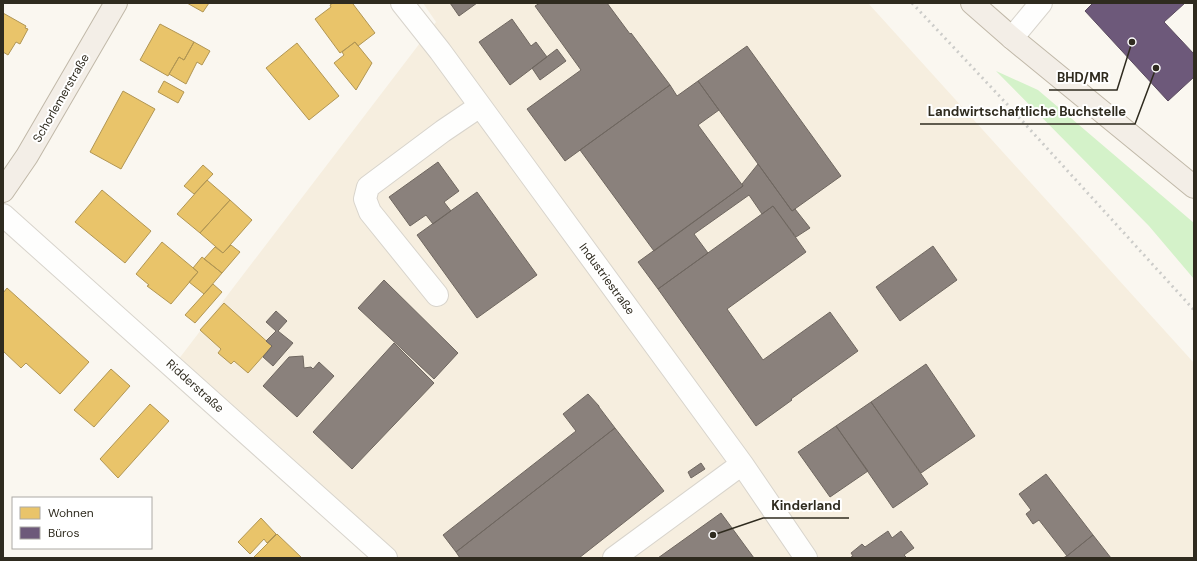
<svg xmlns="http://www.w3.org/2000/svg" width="1197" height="561" font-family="'DM Sans',sans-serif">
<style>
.industrial{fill:#f6eedf}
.green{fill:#d4f2c9}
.homes{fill:#e9c46a;stroke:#b19654}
.offices{fill:#6d597a;stroke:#5a4b5f}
.industry{fill:#8a817c;stroke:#6f6760}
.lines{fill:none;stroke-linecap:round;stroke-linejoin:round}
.minor-casing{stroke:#d8d4cc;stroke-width:24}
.major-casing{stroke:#c0b8a8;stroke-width:24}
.minor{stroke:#fefefd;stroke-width:22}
.major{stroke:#f3eee7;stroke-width:22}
.rail{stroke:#ccccc9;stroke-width:3;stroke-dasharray:2 4;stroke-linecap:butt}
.labels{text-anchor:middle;stroke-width:4;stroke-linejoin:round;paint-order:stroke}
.street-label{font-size:12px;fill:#2f2b1f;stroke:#fff}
.leader{fill:none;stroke:#2f2b1f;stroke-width:1.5}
.callout-dot{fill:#2f2b1f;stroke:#fff;stroke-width:1.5}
.callout-label{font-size:13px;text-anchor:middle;font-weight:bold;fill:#2f2b1f;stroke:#fff;stroke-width:4;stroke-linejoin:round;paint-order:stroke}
</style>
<rect width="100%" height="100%" fill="#faf7f0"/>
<path class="industrial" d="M423 3H868L1194 363V558H390L175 364 436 22Z"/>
<path class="green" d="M996 71 1038 90 1194 223V279L1149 226Z"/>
<path class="homes" d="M187 3H209L203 12Z
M333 3H355L353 4 375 33 358 46 355 42 340 53 315 19 331 7 330 5Z
M3 13 26 26 25 28 28 29 20 44 16 42 8 55 3 52Z
M160 24 194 42 184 60 179 57 168 76 140 60Z
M194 42 210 51 202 65 197 62 186 84 169 74 179 57 184 60Z
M355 42 372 63 356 90 334 63 344 55 342 52Z
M297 43 339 96 309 120 266 68Z
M164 81 184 92 178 103 158 92Z
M123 91 155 109 121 169 90 152Z
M203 165 213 174 194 194 184 186Z
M207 180 230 200 200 233 177 214Z
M102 190 151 231 125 263 75 222Z
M230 200 252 220 223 253 200 233Z
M162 242 198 272 171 304 147 286 149 285 136 274Z
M231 245 240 252 222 273 204 259 215 247 223 253Z
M202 257 222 273 204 294 189 282 198 272 193 268Z
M213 284 222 292 195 323 185 315Z
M7 288 89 362 60 394 26 363 21 368 3 351V293Z
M224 303 272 346 248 373 234 361 231 364 218 353 221 349 200 330Z
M111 369 130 386 94 427 74 410Z
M150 404 169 421 118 478 100 459Z
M261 518 276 534 267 543 264 539 250 554 238 542Z
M277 534 302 558H253Z"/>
<path class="offices" d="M1093 3H1185L1164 22 1194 54V77L1168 101 1085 11Z"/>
<path class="industry" d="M450 3H477L459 16Z
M540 3H607L630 34 631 33 670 85 565 161 527 109 581 70 535 6Z
M512 19 531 46 536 42 547 57 510 85 479 42Z
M747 46 841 176 792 211 698 81Z
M557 49 566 61 540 80 532 68Z
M698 81 719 110 698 125 743 186 654 251 580 150 670 85 677 96Z
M438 162 459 191 444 202 451 211 433 224 426 215 410 226 389 197Z
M758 164 792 211 795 209 810 228 796 237 773 206 762 214 749 195 694 234 708 253 658 289 638 262 743 186 742 184Z
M477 192 537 275 477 318 417 235Z
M773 206 806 252 727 309 763 360 830 312 858 351 791 399 792 400 756 426 658 289Z
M933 246 957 280 900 321 876 287Z
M384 280 458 353 434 379 358 308Z
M276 311 287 321 278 331 293 343 273 366 263 357 272 346 266 341 276 331 266 322Z
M394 343 434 383 352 469 313 432Z
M303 356 304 368 311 367 313 369 319 362 334 376 297 417 263 386 289 357Z
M926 364 975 436 921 473 871 402Z
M588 394 599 406V407L615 428 456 552 443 535 576 431 563 414Z
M871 402 928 484 893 508 836 426Z
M836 426 868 471 830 497 798 452Z
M615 428 664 491 579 558H460L456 552Z
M701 463 705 469 691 478 688 472Z
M1046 474 1093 535 1067 556 1039 520 1033 524 1026 514 1031 510 1019 494Z
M721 513 754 558H658Z
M888 531 892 538 901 531 914 548 904 555 907 558H852L851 557 853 556 851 553 862 544 865 547Z
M1093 535 1111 558H1063L1067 556Z"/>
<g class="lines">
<g class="minor-casing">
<path id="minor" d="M402 3 440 51 742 464 806 558
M1012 38 1041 3
M3 215 386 558
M437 295 370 212 365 199 368 187 443 131 480 106
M614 558 742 464"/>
</g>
<g class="major-casing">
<path id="major" d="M972 3 1012 38 1194 187
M3 191 27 156 116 3"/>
</g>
<use href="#minor" class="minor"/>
<use href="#major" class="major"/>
<path class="rail" d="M912 3 1005 102 1194 310"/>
</g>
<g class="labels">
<g class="street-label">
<text transform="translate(61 98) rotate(-60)" y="4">Schorlemerstraße</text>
<text transform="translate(607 279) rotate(54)" y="4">Industriestraße</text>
<text transform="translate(195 386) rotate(42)" y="4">Ridderstraße</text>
</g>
</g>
<path class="leader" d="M1132 42L1117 90H1049M1156 68L1135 124H920M713 535L763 518H849"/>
<g class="callout-dot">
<circle cx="1132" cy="42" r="4"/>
<circle cx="1156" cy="68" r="4"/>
<circle cx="713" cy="535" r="4"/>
</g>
<g class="callout-label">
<text x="1083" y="82">BHD/MR</text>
<text x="1027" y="116">Landwirtschaftliche Buchstelle</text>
<text x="806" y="510">Kinderland</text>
</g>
<rect width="1197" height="561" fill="none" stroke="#2f2b1f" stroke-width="8"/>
<rect x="12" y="497" width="140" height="52" fill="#ffffff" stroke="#acaaa5"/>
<rect x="20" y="507" width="20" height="12" fill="#e9c46a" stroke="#acaaa5"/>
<text x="48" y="517" font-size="12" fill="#2f2b1f">Wohnen</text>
<rect x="20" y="527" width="20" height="12" fill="#6d597a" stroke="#acaaa5"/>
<text x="48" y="537" font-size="12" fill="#2f2b1f">Büros</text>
</svg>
